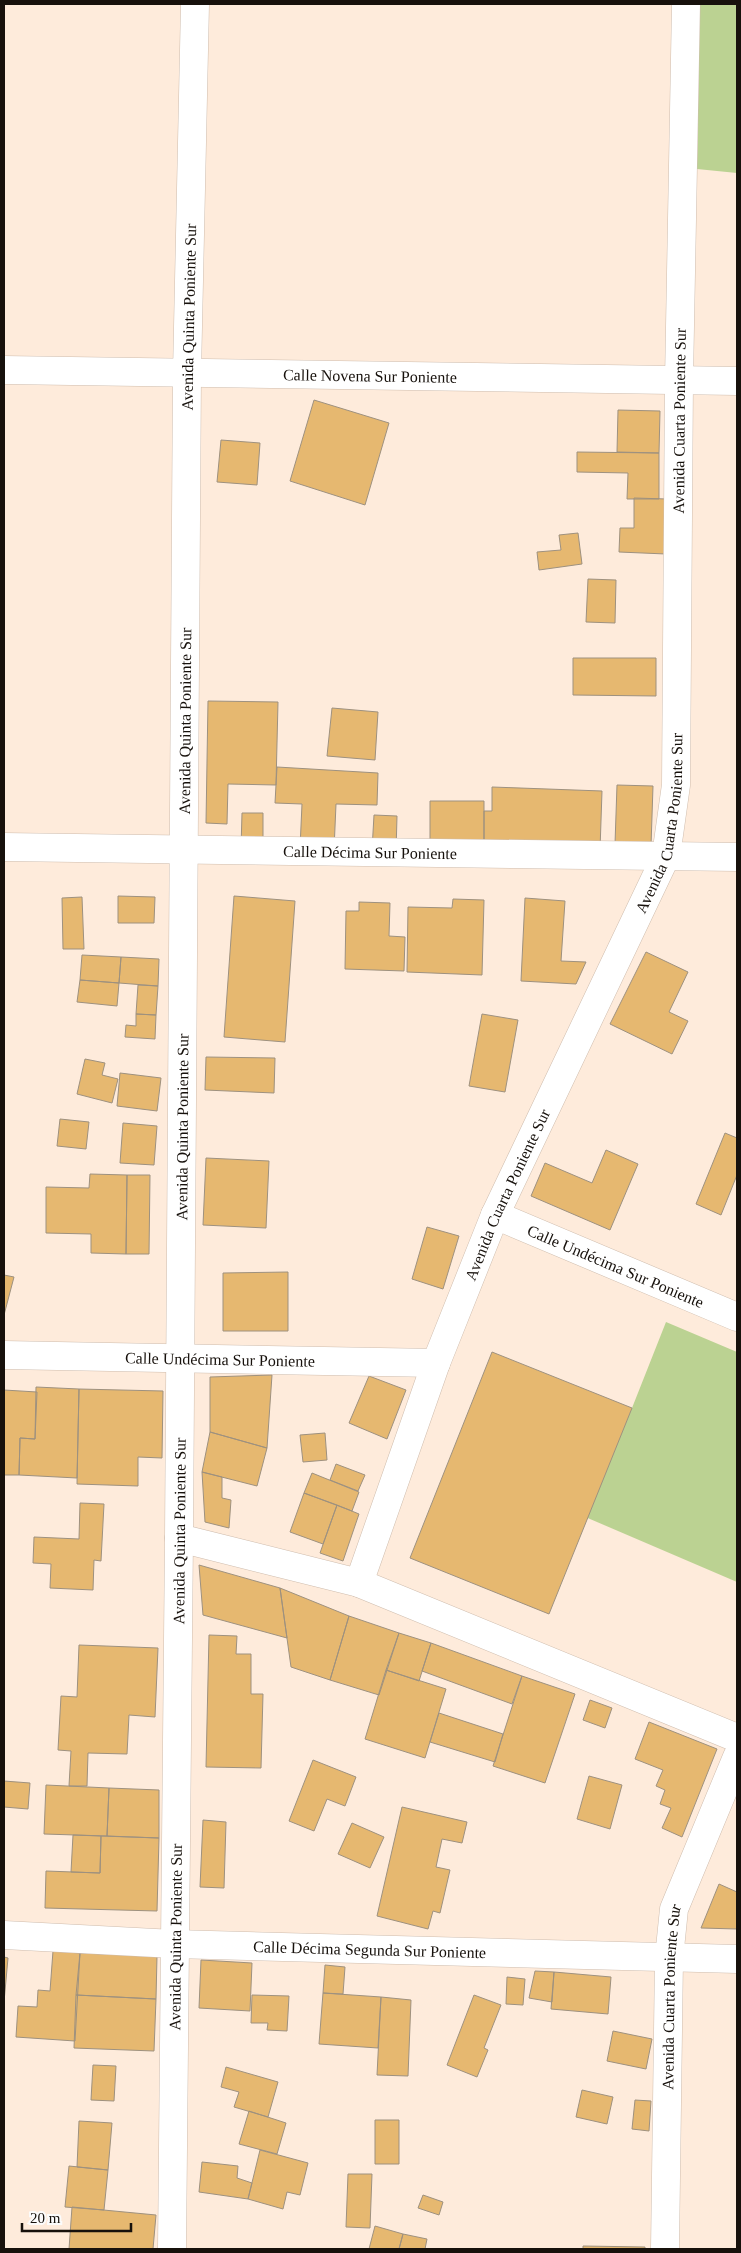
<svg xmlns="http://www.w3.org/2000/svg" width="741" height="2253" font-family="Georgia,serif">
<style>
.green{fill:#bbd292}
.building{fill:#e6b870;stroke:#9e917f}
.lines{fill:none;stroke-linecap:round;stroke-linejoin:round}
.street-casing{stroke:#cfbdae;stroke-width:29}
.secondary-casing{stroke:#cfbdae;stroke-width:29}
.street{stroke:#fff;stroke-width:28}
.secondary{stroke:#fff;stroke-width:28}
.labels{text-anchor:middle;stroke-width:4.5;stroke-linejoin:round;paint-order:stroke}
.street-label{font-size:16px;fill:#17110c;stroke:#fcfcfc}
</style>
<rect width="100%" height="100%" fill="#feebdb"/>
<path class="green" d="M698 4H737V173L697 169Z
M666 1322 737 1352V1582L583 1516 632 1408Z"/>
<path class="building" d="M314 400 389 423 365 505 290 481Z
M618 410 660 411 659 453 617 452Z
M221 440 260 443 257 485 217 482Z
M577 452 659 453V499H627L628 473 577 472Z
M634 498 668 499 666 554 619 552 620 528H634Z
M578 533 582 564 539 570 537 552 561 550 559 535Z
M588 579 616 580 615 623 586 622Z
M573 658H656V696L573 695Z
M208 701 278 702 276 785 228 784 227 824 206 823Z
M332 708 378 712 375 760 327 756Z
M277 767 378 773 377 805 336 804 334 850 300 848 302 804 275 803Z
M617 785 653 786 651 846 615 844Z
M492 787 602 791 600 850 484 847V811H492Z
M430 801H484V847H430Z
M242 813H263V850L241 849Z
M374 815 397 816 396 852 372 850Z
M118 896 155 897 154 923H118Z
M234 896 295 901 285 1042 224 1037Z
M82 897 84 949H63L62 898Z
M525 898 565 901 561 961 586 962 576 984 521 981Z
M453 899 484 900 482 975 407 972 408 907 452 908Z
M359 902 390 903 389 936 405 937 404 971 345 969 346 911H359Z
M646 952 688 972 669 1012 688 1021 672 1054 610 1024Z
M82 955 121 957 119 983 80 980Z
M121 957 159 959 158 986 119 983Z
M80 980 119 983 117 1006 77 1002Z
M138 985 158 986 156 1015 136 1014Z
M136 1014 156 1015 155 1039 125 1037 126 1025 136 1026Z
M482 1014 518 1020 505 1092 469 1086Z
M206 1057 275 1058 274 1093 205 1090Z
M85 1059 105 1063 102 1075 118 1079 112 1103 77 1094Z
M120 1073 161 1078 157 1111 117 1106Z
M60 1119 89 1122 86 1149 57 1146Z
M123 1123 157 1126 154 1165 120 1163Z
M725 1133 737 1138V1175L721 1215 696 1204Z
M606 1150 638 1164 610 1230 531 1196 545 1163 592 1183Z
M206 1158 269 1161 266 1228 203 1225Z
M90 1174 127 1175 126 1254 91 1253V1234L46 1233V1187L89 1188Z
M127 1175H150L149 1254H126Z
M427 1227 459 1236 443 1289 412 1279Z
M288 1272V1331H223V1273Z
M4 1275 14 1277 4 1315Z
M492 1352 632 1408 549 1614 410 1558Z
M272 1375 267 1448 210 1432V1377Z
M369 1376 406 1390 387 1439 349 1423Z
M36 1387 79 1389 77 1478 19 1475 20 1438 35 1439Z
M79 1389 163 1391 162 1458 138 1457V1486L77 1484Z
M4 1390 37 1392 35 1439 20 1438 19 1475H4Z
M210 1432 267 1448 257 1486 202 1472Z
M325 1433 327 1460 303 1462 300 1435Z
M336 1464 365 1475 358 1491 330 1480Z
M202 1472 222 1477V1498L231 1500 229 1528 205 1522Z
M312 1473 359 1492 352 1511 304 1493Z
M304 1493 337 1505 323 1544 290 1532Z
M80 1503 104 1504 101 1561 94 1560 93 1590 50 1588 51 1564 33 1563 34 1537 79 1539Z
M337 1505 359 1514 343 1561 320 1553Z
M199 1565 280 1588 287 1638 203 1615Z
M280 1588 349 1616 330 1680 291 1667Z
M349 1616 399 1633 379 1695 330 1680Z
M399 1633 431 1643 419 1681 386 1670Z
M209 1635 237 1636 236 1654H251V1694H263L261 1768 206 1767Z
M431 1643 522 1676 512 1704 422 1671Z
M79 1645 158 1648 155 1717 129 1715 127 1754 88 1753 87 1786H69L71 1751 58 1750 61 1696 77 1697Z
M386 1670 446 1689 425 1758 365 1739Z
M522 1676 575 1694 545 1783 493 1766Z
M590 1700 612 1708 605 1728 583 1720Z
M439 1713 503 1734 495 1762 430 1742Z
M649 1722 717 1749 682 1837 662 1828 671 1808 660 1804 665 1790 656 1786 663 1770 635 1759Z
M313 1760 356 1777 345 1806 327 1799 314 1831 289 1821Z
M589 1776 622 1785 610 1829 577 1819Z
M4 1781 30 1783 28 1809 4 1807Z
M46 1785 109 1788 107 1836 44 1834Z
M109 1788 159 1790V1838L107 1836Z
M402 1807 467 1822 462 1843 442 1839 436 1867 450 1870 440 1913 433 1911 428 1929 377 1916Z
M203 1820 226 1822 224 1888 200 1887Z
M352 1823 384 1837 370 1868 338 1854Z
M73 1835 101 1836 100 1873 71 1872Z
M101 1836 159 1838 157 1911 45 1908 46 1871 100 1873Z
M719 1884 737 1892V1929L701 1928Z
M53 1951 80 1953 75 2041 16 2037 18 2006 37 2007 38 1990 50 1991Z
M80 1953 157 1956 156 1999 76 1995Z
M4 1957 8 1958 4 2002Z
M201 1960 252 1963 250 2011 199 2008Z
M325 1965 345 1967 343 1994 323 1993Z
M535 1971 554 1972 552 2002 529 1998Z
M554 1972 611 1977 608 2014 551 2009Z
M507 1977 525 1979 523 2005 506 2004Z
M323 1993 381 1997 378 2048 319 2044Z
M76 1995 156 1999 154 2051 74 2048Z
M252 1995 289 1996 287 2031 267 2030 268 2023H251Z
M474 1995 501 2005 484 2048 488 2050 477 2077 447 2065Z
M381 1997 411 2000 408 2076 377 2075Z
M613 2031 652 2039 646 2069 607 2061Z
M93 2065 116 2066 114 2101 91 2100Z
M226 2067 278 2082 268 2117 234 2107 239 2092 221 2087Z
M582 2090 613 2097 607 2124 576 2117Z
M635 2100 651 2101 649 2131 632 2129Z
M249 2111 286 2123 277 2154 239 2144Z
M375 2120H399V2164H375Z
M79 2121 112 2123 108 2170 77 2167Z
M260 2150 308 2163 300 2195 287 2192 283 2209 248 2199Z
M202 2162 238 2166 237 2178 252 2183 248 2199 199 2192Z
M69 2166 108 2170 104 2210 65 2207Z
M348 2174H372L370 2228 346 2227Z
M423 2195 443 2202 439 2215 418 2208Z
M72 2207 156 2215 153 2249H69Z
M375 2226 403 2234 399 2249H369Z
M403 2234 427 2239 425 2249H399Z
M583 2246 645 2247V2249H583Z"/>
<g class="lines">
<g class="street-casing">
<g id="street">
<path id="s1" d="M495 1215 737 1317"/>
<path id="s2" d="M4 1355 436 1363"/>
<path d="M179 1538 359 1583 737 1738"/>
<path id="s3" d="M359 1583 436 1363 495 1215 666 856 676 785 679 380 686 4"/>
<path id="s4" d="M4 1935 174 1944 737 1959"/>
<path id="s5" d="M172 2249 179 1538 187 373 195 4"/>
<path id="s6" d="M665 2249 669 1958 674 1909 737 1757"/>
</g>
</g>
<g class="secondary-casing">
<g id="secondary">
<path id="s7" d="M4 370 737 381"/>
<path id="s8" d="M4 847 737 857"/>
</g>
</g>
<use href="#street" class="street"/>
<use href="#secondary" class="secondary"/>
</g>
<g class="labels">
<g class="street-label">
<text dy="6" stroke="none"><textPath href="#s5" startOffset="1932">Avenida Quinta Poniente Sur</textPath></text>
<text dy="6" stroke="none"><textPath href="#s7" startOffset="366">Calle Novena Sur Poniente</textPath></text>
<text dy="6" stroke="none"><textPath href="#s3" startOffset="1226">Avenida Cuarta Poniente Sur</textPath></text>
<text dy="6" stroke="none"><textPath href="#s5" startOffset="1528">Avenida Quinta Poniente Sur</textPath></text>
<text dy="6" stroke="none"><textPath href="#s3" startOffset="821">Avenida Cuarta Poniente Sur</textPath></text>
<text dy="6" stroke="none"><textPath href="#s8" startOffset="366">Calle Décima Sur Poniente</textPath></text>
<text dy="6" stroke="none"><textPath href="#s5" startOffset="1122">Avenida Quinta Poniente Sur</textPath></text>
<text dy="6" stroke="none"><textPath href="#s3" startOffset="416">Avenida Cuarta Poniente Sur</textPath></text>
<text dy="6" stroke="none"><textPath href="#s1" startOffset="131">Calle Undécima Sur Poniente</textPath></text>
<text dy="6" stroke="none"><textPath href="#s2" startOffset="216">Calle Undécima Sur Poniente</textPath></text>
<text dy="6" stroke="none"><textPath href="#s5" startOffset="718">Avenida Quinta Poniente Sur</textPath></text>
<text dy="6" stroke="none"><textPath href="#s5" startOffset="312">Avenida Quinta Poniente Sur</textPath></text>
<text dy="6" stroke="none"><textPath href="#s4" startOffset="366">Calle Décima Segunda Sur Poniente</textPath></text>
<text dy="6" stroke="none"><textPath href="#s6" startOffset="252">Avenida Cuarta Poniente Sur</textPath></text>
</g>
</g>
<rect width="741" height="2253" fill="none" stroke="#17110c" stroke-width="10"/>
<path d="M22 2223v8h109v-8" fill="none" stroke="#17110c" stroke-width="2.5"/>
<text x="30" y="2223" font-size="15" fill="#17110c" stroke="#fcfcfc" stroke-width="4" paint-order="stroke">20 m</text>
</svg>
